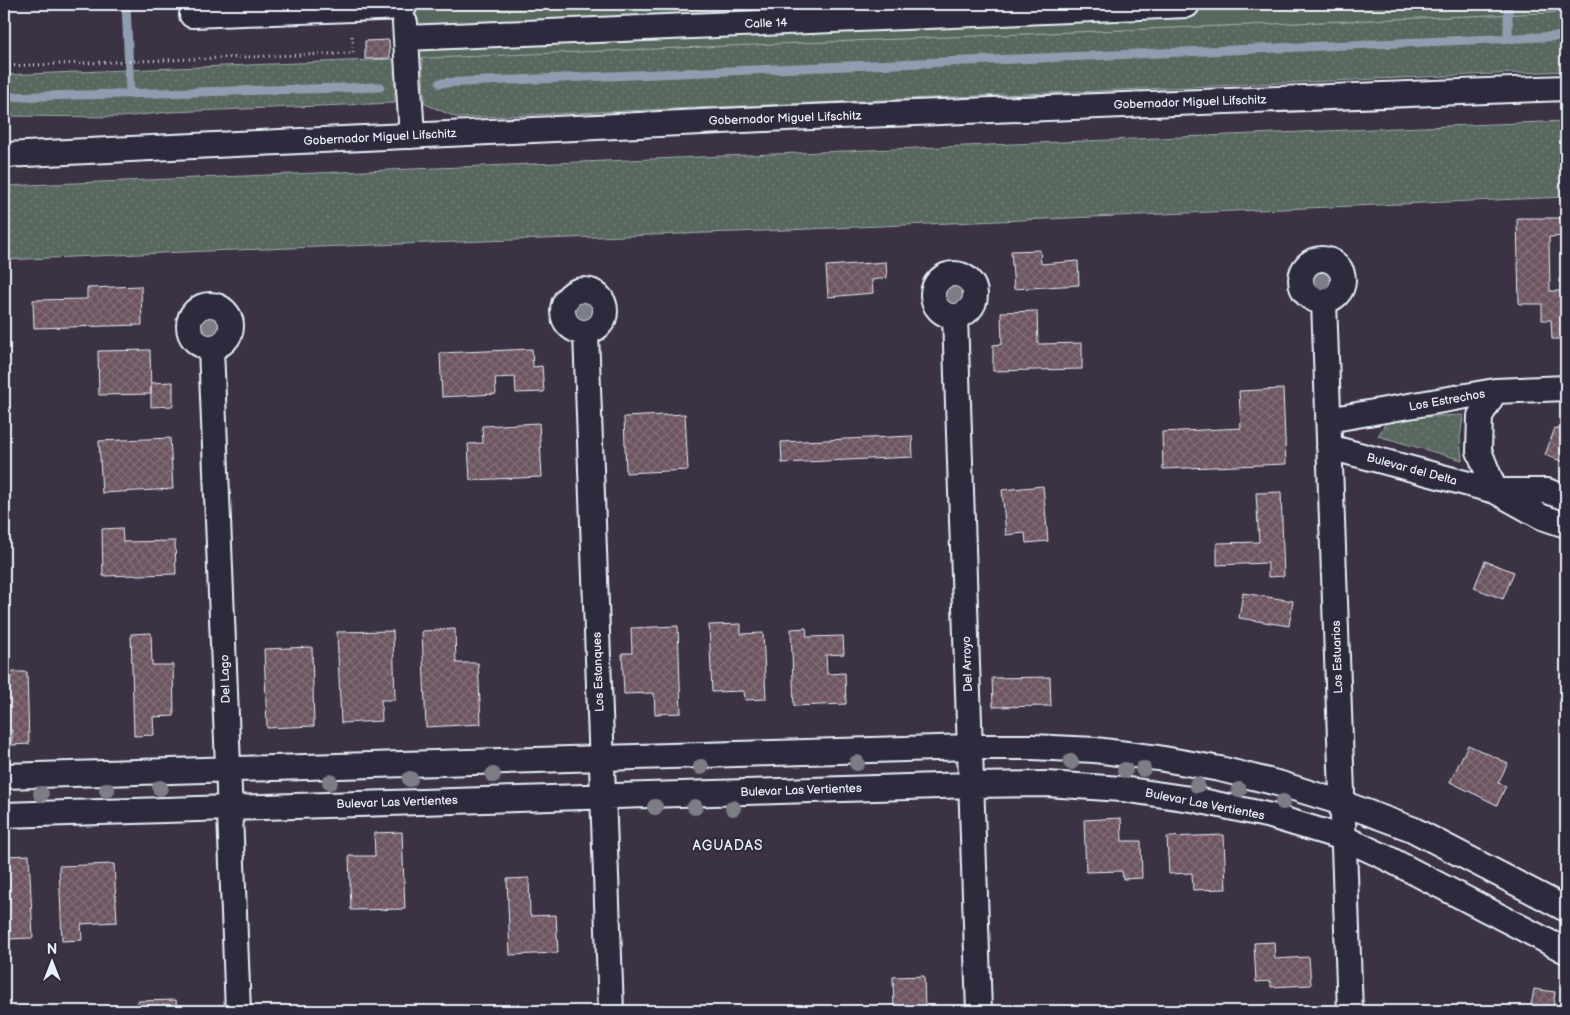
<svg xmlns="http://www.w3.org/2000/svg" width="1570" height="1015" font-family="'Balsamiq Sans',sans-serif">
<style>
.grass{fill:url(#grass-dots);stroke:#a0acab}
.garden{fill:#59675e;stroke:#a0acab}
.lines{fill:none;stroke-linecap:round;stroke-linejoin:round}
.stream{stroke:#909caf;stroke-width:9}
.building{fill:url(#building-cross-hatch);stroke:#e8f1f8}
.minor-casing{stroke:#e8f1f8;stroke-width:28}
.path{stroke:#e8f1f8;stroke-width:3;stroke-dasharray:1 4;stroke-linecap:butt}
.minor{stroke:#2f2a3d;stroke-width:24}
.tree{fill:#7b7d85}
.labels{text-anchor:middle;stroke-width:4;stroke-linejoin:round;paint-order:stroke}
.street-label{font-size:12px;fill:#e8f1f8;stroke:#2f2a3d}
.neighbourhood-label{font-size:14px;letter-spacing:1px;fill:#e8f1f8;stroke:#2f2a3d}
</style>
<defs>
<pattern id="grass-dots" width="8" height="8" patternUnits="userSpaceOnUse" patternTransform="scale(1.25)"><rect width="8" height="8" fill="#59675e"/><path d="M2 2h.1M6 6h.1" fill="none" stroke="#717d76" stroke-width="1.8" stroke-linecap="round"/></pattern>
<pattern id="building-cross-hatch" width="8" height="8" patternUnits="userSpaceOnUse" patternTransform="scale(1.25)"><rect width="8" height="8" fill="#6d5561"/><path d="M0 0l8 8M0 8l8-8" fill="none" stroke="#826e78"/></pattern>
</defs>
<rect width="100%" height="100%" fill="#3b3344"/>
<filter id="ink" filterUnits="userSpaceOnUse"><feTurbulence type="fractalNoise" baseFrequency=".02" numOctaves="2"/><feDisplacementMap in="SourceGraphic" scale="10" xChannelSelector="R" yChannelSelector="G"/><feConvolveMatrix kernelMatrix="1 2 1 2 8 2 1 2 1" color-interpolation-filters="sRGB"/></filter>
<g filter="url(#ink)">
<path class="grass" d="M1566 12V71L458 118 425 104 422 58Z
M395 59V103L170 112 121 117 4 116V75Z
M1566 121V197L762 231 208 251 4 260V186Z
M1463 415 1460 439 1462 460 1378 436 1389 418Z"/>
<path class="garden" d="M404 4H1566V12L407 59Z"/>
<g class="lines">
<path class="stream" d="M126 4 130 93
M1508 4V38
M440 83 1566 36
M4 97 380 87"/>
</g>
<path class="building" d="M389 40 390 58 365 59V41Z
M1517 218H1566V236L1549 237 1550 291H1566V339H1552L1551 320H1542V304H1519Z
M1040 250 1041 264 1078 261 1079 285 1014 289 1011 251Z
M886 262 887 278 872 280 873 293 828 297 826 266Z
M141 286 142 325 34 328 33 300 87 299V288Z
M1037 311 1038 344 1082 343V369L993 371V345L1002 344 1001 312Z
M532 349 533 367 542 366 544 392 516 393 515 377 495 378 496 394 442 397 440 353Z
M150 350 151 394 99 395 98 351Z
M173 382V406L151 407V383Z
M1283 389 1286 464 1163 469 1162 432 1241 428 1239 391Z
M685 414 688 470 626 473 624 417Z
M539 423 542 477 470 480 468 444 483 443 482 426Z
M1555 428 1566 431V463L1545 455Z
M912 436 913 457 782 463 781 442Z
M170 438 173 489 102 493 99 441Z
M1043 486 1048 541 1026 543 1025 533 1006 535 1002 490Z
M1281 492 1284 576 1268 577V563L1217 565V543L1259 542 1256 493Z
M122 528 123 542 175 541 176 574 103 576 102 529Z
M1485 561 1514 572 1503 599 1474 588Z
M1243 593 1293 601 1289 626 1239 618Z
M741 624V634L763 633 766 699 745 700 744 691 712 692 709 625Z
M678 626 681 713 655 714 654 693 624 694 622 653H632L631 628Z
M806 628 807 637 843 636 844 654 826 655 827 674 845 673 846 704 794 706 791 629Z
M455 629 456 663H478L481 724 426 727 422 631Z
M393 631 395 700H381L382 721 341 723 337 632Z
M151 633 152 665H173L174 716 153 717 154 735 134 736 131 634Z
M312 647 314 726 267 728 264 649Z
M4 672H27L29 744 12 745V730H4Z
M1050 677 1051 706 993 707 992 678Z
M1468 745 1508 763 1498 783 1506 786 1497 805 1450 782Z
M1121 818 1122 841H1141L1142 878 1123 879 1122 871 1086 872 1084 820Z
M402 832 405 909 351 910 349 856H375L374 833Z
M1224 835 1226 889 1193 890 1192 873 1169 874 1167 837Z
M29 855 33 938 7 939 6 924H4V856Z
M114 864 117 922 81 924 82 940 62 941 59 866Z
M529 878 530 916 556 915 558 953 510 955 507 879Z
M1274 942 1275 959 1309 957 1311 985 1271 987V981L1256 982 1254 943Z
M924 976 925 1011H894L893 977Z
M1534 989 1555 992 1553 1008 1563 1010 1565 1002H1566V1011H1530Z
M176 1000 177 1011H138V1001Z"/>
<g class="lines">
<g class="minor-casing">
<path id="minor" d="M192 15 404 7
M405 23 412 136
M406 38 1187 5
M4 155 786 118 1566 88
M1301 280a21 21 0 1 1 42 0a21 21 0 1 1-42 0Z
M933 295a21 21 0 1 1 42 0a21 21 0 1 1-42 0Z
M563 311a21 21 0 1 1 42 0a21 21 0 1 1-42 0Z
M1324 302 1350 1011
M189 326a21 21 0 1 1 42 0a21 21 0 1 1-42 0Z
M955 317 979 1011
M586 333 611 1011
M211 348 238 1011
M1495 391 1480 416 1479 451 1495 491
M1328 420 1495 391 1566 388
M1329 447 1495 491 1542 517 1566 525
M1496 491H1547L1566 498
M4 776 970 747H1032L1095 750 1158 758 1220 769 1281 784 1342 803 1412 829 1566 909
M4 815 971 785 1047 784 1122 789 1197 800 1271 816 1344 838 1385 857 1566 951"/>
</g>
<path class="path" d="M4 66 353 53 352 35"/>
<use href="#minor" class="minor"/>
</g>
<g class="tree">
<circle cx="1322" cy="281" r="8"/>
<circle cx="954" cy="295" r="8"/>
<circle cx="584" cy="311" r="8"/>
<circle cx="210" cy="326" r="8"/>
<circle cx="1071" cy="762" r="8"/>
<circle cx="857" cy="763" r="8"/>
<circle cx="701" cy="767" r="8"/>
<circle cx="1143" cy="769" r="8"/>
<circle cx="1125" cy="770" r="8"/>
<circle cx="493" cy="775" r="8"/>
<circle cx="410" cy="779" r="8"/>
<circle cx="330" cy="782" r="8"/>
<circle cx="1197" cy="785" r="8"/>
<circle cx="160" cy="788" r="8"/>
<circle cx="107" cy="790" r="8"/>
<circle cx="1239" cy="790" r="8"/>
<circle cx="41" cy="794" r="8"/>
<circle cx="1283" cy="802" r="8"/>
<circle cx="655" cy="807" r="8"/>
<circle cx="695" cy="807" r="8"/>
<circle cx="733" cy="808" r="8"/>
</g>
</g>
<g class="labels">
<g class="street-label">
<text transform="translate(766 23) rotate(-2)" y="4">Calle 14</text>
<text transform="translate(1190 102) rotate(-2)" y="4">Gobernador Miguel Lifschitz</text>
<text transform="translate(785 118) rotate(-2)" y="4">Gobernador Miguel Lifschitz</text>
<text transform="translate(380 137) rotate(-3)" y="4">Gobernador Miguel Lifschitz</text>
<text transform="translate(1447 400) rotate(-10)" y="4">Los Estrechos</text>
<text transform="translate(1412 469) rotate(15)" y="4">Bulevar del Delta</text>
<text transform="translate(1337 657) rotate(-92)" y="4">Los Estuarios</text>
<text transform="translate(967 664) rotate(-92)" y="4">Del Arroyo</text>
<text transform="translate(598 672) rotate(-92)" y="4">Los Estanques</text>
<text transform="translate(225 679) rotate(-92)" y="4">Del Lago</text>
<text transform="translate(801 790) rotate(-2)" y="4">Bulevar Las Vertientes</text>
<text transform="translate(397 802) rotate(-2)" y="4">Bulevar Las Vertientes</text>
<text transform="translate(1205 804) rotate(11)" y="4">Bulevar Las Vertientes</text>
</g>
<g class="neighbourhood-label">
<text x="728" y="850">AGUADAS</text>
</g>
</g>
<rect width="1570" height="1015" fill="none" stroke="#2f2a3d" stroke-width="20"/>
<rect x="10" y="10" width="1550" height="995" fill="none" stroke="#e8f1f8" stroke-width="2" filter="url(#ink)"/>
<g transform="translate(52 962)" stroke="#2f2a3d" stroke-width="4" paint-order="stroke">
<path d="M0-4L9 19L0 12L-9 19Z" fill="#e8f1f8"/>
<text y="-8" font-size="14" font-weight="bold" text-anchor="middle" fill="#e8f1f8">N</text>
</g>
</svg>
